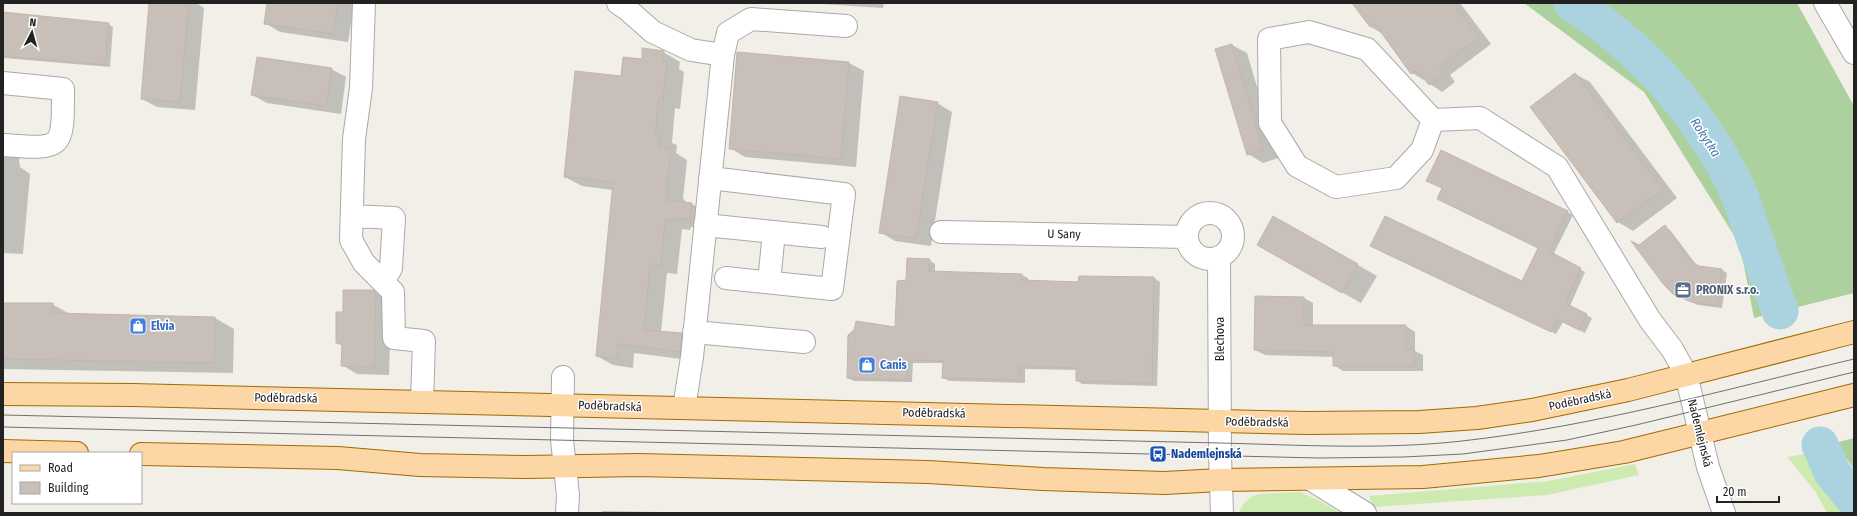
<svg xmlns="http://www.w3.org/2000/svg" width="1857" height="516" font-family="'Fira Sans Condensed',sans-serif">
<style>
.grass{fill:#cdebb0}
.forest{fill:#add19e}
.shadow{fill:#0003}
.lines{fill:none;stroke-linecap:round;stroke-linejoin:round}
.river{stroke:#aad3df;stroke-width:37}
.building{fill:#c7bfb8;stroke:#c4b6ab}
.minor-casing{stroke:#a9a9a9;stroke-width:24}
.major-casing{stroke:#a06b00;stroke-width:24}
.minor{stroke:#fff;stroke-width:22}
.major{stroke:#fcd6a4;stroke-width:22}
.tram{stroke:#707070;stroke-width:1}
.labels{text-anchor:middle;stroke-width:3;stroke-linejoin:round;paint-order:stroke}
.street-label{font-size:12px;fill:#222;stroke:#fff}
.service-label{font-size:12px;font-weight:bold;fill:#4e5e75;stroke:#fff;text-anchor:start}
.shop-label{font-size:12px;font-weight:bold;fill:#366cbe;stroke:#fff;text-anchor:start}
.transit-label{font-size:12px;font-weight:bold;fill:#164399;stroke:#fff;text-anchor:start}
.water-label{font-size:13px;font-style:italic;fill:#4a7aab;stroke:#fff}
</style>
<rect width="100%" height="100%" fill="#f2efe9"/>
<path class="grass" d="M1812 453 1829 488 1854 509V513H1827L1815 491 1787 457Z
M1635 464 1639 475 1547 495 1373 507 1369 496 1548 481Z
M1300 492 1318 500 1341 513H1239C1242 503 1249 497 1259 494Z"/>
<path class="forest" d="M1524 3H1797L1854 106V293L1754 318 1740 245 1644 92Z
M1854 438V469L1835 443Z"/>
<path class="shadow" d="M150 3H196L204 8 195 110 157 107 142 99Z
M268 3H349L354 6 348 42 280 32 265 23Z
M807 3H884L883 8Z
M1353 3H1460L1491 44 1450 75 1455 82 1442 92 1430 84 1426 79 1424 80 1412 73 1383 34 1371 27Z
M3 13 108 24 113 27 110 67 3 58Z
M1232 45 1247 53 1278 158 1263 163 1248 154Z
M663 52 680 62 679 69 684 72 680 109 675 108 672 143 677 145 676 153 687 160 683 199 685 200V203L692 204 708 213 707 228 691 227 690 230 682 229 677 274 667 273 661 332 682 334 698 344 697 361 634 353 633 368 613 365 597 356 613 190 582 186 565 177 622 77 642 60Z
M849 63 864 71 856 167 745 157 730 148Z
M331 69 346 77 341 114 267 103 252 95Z
M1575 74 1590 82 1677 198 1633 231 1618 222Z
M937 103 952 112 931 246 895 241 880 232Z
M3 142 22 153 19 160 20 167 30 174 23 254 3 253Z
M1567 212 1573 215 1553 255 1585 272 1570 306 1592 318 1585 333 1563 322 1556 334 1377 249 1523 282Z
M1274 217 1377 276 1361 303 1258 245Z
M1665 227 1670 230 1698 267 1722 270 1727 273 1722 308 1698 305 1680 297 1639 247Z
M929 260 935 264V273L1022 275 1028 278V281L1079 283 1080 277 1154 278 1160 282 1157 386 1082 384 1077 380V370L1025 369V383L949 381 943 378 944 363H913L912 382 854 381 848 378 896 329 907 282Z
M373 291 391 302 389 375 357 374 342 365 343 346 337 343 344 313Z
M1256 297 1304 298 1313 303V326H1406L1415 332V351L1423 355V371H1343L1334 365V357L1265 355 1255 350Z
M3 304H52L70 314 215 318 234 329 233 373 3 369Z
M602 511 661 512 663 513H602Z"/>
<g class="lines">
<path class="river" d="M1572 3C1642 47 1701 114 1737 189 1743 201 1746 215 1751 229 1761 256 1770 284 1780 311
M1820 445 1832 472 1854 499"/>
</g>
<path class="building" d="M149 3H189L180 102 141 99Z
M267 3H338L333 34 264 24Z
M1352 3H1453L1479 37 1439 68 1444 74 1429 85 1417 70 1411 74 1375 24 1370 27Z
M3 12 109 23 105 65 3 56Z
M1232 44 1263 150 1247 155 1215 49Z
M642 48 664 51 663 61H667L663 100 659 99 655 134 660 135 659 148 671 149 666 189H668L667 200 692 203 690 219 674 218V221L665 220 661 265 650 264 644 330 682 333 680 352 617 344V359L596 356 613 182 564 177 575 71 621 76 623 57 642 59Z
M737 52 849 62 841 159 729 149Z
M257 57 332 68 326 106 251 95Z
M1575 73 1663 189 1617 223 1530 107Z
M900 96 938 102 916 239 879 233Z
M1441 150 1568 211 1549 251 1581 268 1565 303 1587 314 1579 330 1557 319 1551 332 1370 246 1385 216 1522 281 1538 248 1437 199 1442 188 1426 181Z
M1273 216 1358 264 1342 293 1257 245Z
M1665 225 1693 263 1699 266 1722 269 1717 306 1692 302 1674 295 1664 285 1631 241 1639 245Z
M907 258 930 259 929 271 1022 274V280L1078 282 1079 276 1154 277 1152 383 1076 381V368L1020 366 1019 380 942 378 943 361 907 360V380L847 378 848 335 854 330 856 321 895 327 897 281 906 280Z
M343 290H374L376 293 374 367 341 366 342 344 336 343V312H343Z
M1255 296 1304 297V325H1406V349H1414V366H1333V352L1254 350Z
M3 303H53L52 313 215 317 214 363 3 359Z"/>
<g class="lines">
<g class="minor-casing">
<path id="minor" d="M364 3 361 88 354 139 351 240 364 263 393 292 394 338 424 341 422 402
M618 3 628 10 653 32 691 50 723 55
M1825 3 1854 53
M3 83 63 89C63 149 64 150 4 145
M1433 120 1422 150 1396 178 1336 187 1297 166 1270 123 1269 39 1309 32 1367 49 1433 120 1480 118 1557 167 1650 320 1672 349 1686 374 1708 467 1724 513
M710 178 844 194 832 289 726 278
M1187 236a23 23 0 1 1 46 0a23 23 0 1 1-46 0Z
M352 216 394 218 391 268 383 282
M705 225 822 237
M941 232 1187 237
M1219 257 1220 456 1222 513
M769 282 774 232
M694 332 804 342
M563 377 562 440 568 495 567 513
M684 408 692 357 723 55 728 33 751 19 846 26
M1310 479 1365 513"/>
</g>
<g class="major-casing">
<path id="major" d="M3 394 132 395 1306 423 1419 422 1477 418 1532 410 1628 390 1854 332
M3 451 77 453
M141 454 338 458 420 465 526 467 639 465 928 472 1043 479 1164 483 1221 480 1423 477 1539 466 1624 452 1854 395"/>
</g>
<use href="#minor" class="minor"/>
<use href="#major" class="major"/>
<path class="tram" d="M3 415 1220 443C1300 445 1382 450 1462 441 1596 426 1723 390 1854 359
M3 427 1319 458 1403 457 1463 454 1567 440 1636 425 1854 372"/>
</g>
<defs>
<g id="office-square" transform="scale(0.9)"><rect x="-9" y="-9" width="18" height="18" rx="4" fill="#5c6f8a" stroke="#fff"/><path d="M-6-3h4V-5.5h4V-3h4V5H-6ZM-1-4.5V-3h2v-1.5ZM-6 0V1H6V0Z" fill="#fff"/></g>
<g id="shop-square" transform="scale(0.9)"><rect x="-9" y="-9" width="18" height="18" rx="4" fill="#3f7fe0" stroke="#fff"/><path d="M-5-2.5h2.3a2.7 3.5 0 0 1 5.4 0H5L5.5 6h-11ZM-1.5-2.5h3a1.5 2.3 0 0 0-3 0Z" fill="#fff"/></g>
<g id="bus-square" transform="scale(0.9)"><rect x="-9" y="-9" width="18" height="18" rx="4" fill="#1a4fb4" stroke="#fff"/><path d="M-5-6H5V4H4V6H2V4H-2V6H-4V4H-5ZM-3.5-4V0h7V-4ZM-3.5 1.2v1.5H-2V1.2ZM2 1.2v1.5H3.5V1.2Z" fill="#fff"/></g>
</defs>
<g fill-rule="evenodd">
<use href="#office-square" x="1683" y="290"/>
<use href="#shop-square" x="138" y="326"/>
<use href="#shop-square" x="867" y="365"/>
<use href="#bus-square" x="1158" y="454"/>
</g>
<g class="labels">
<g class="street-label">
<text transform="translate(1064 234) rotate(1)" y="4">U Sany</text>
<text transform="translate(1220 339) rotate(-90)" y="4">Blechova</text>
<text transform="translate(286 398) rotate(1)" y="4">Poděbradská</text>
<text transform="translate(1580 400) rotate(-12)" y="4">Poděbradská</text>
<text transform="translate(610 406) rotate(2)" y="4">Poděbradská</text>
<text transform="translate(934 413) rotate(1)" y="4">Poděbradská</text>
<text transform="translate(1257 422) rotate(1)" y="4">Poděbradská</text>
<text transform="translate(1700 433) rotate(76)" y="4">Nademlejnská</text>
</g>
<g class="service-label">
<text x="1696" y="294">PRONIX s.r.o.</text>
</g>
<g class="shop-label">
<text x="151" y="330">Elvia</text>
<text x="880" y="369">Canis</text>
</g>
<g class="transit-label">
<text x="1171" y="458">Nademlejnská</text>
</g>
<g class="water-label">
<text transform="translate(1706 137) rotate(57)" y="5">Rokytka</text>
</g>
</g>
<rect width="1857" height="516" fill="none" stroke="#222222" stroke-width="8"/>
<rect x="12" y="452" width="130" height="52" fill="#ffffff" stroke="#a7a7a7"/>
<rect x="20" y="465" width="20" height="6" fill="#fcd6a4" stroke="#a7a7a7"/>
<text x="48" y="472" font-size="12" fill="#222222">Road</text>
<rect x="20" y="482" width="20" height="12" fill="#c7bfb8" stroke="#a7a7a7"/>
<text x="48" y="492" font-size="12" fill="#222222">Building</text>
<g transform="translate(32 32) rotate(6)" stroke="#ffffff" stroke-width="3" paint-order="stroke">
<path d="M0-3L7 15L0 10L-7 15Z" fill="#222222"/>
<text y="-6" font-size="11" font-weight="bold" text-anchor="middle" fill="#222222">N</text>
</g>
<path d="M1717 496v6h62v-6" fill="none" stroke="#222222" stroke-width="2"/>
<text x="1723" y="496" font-size="12" fill="#222222" stroke="#ffffff" stroke-width="3" paint-order="stroke">20 m</text>
</svg>
